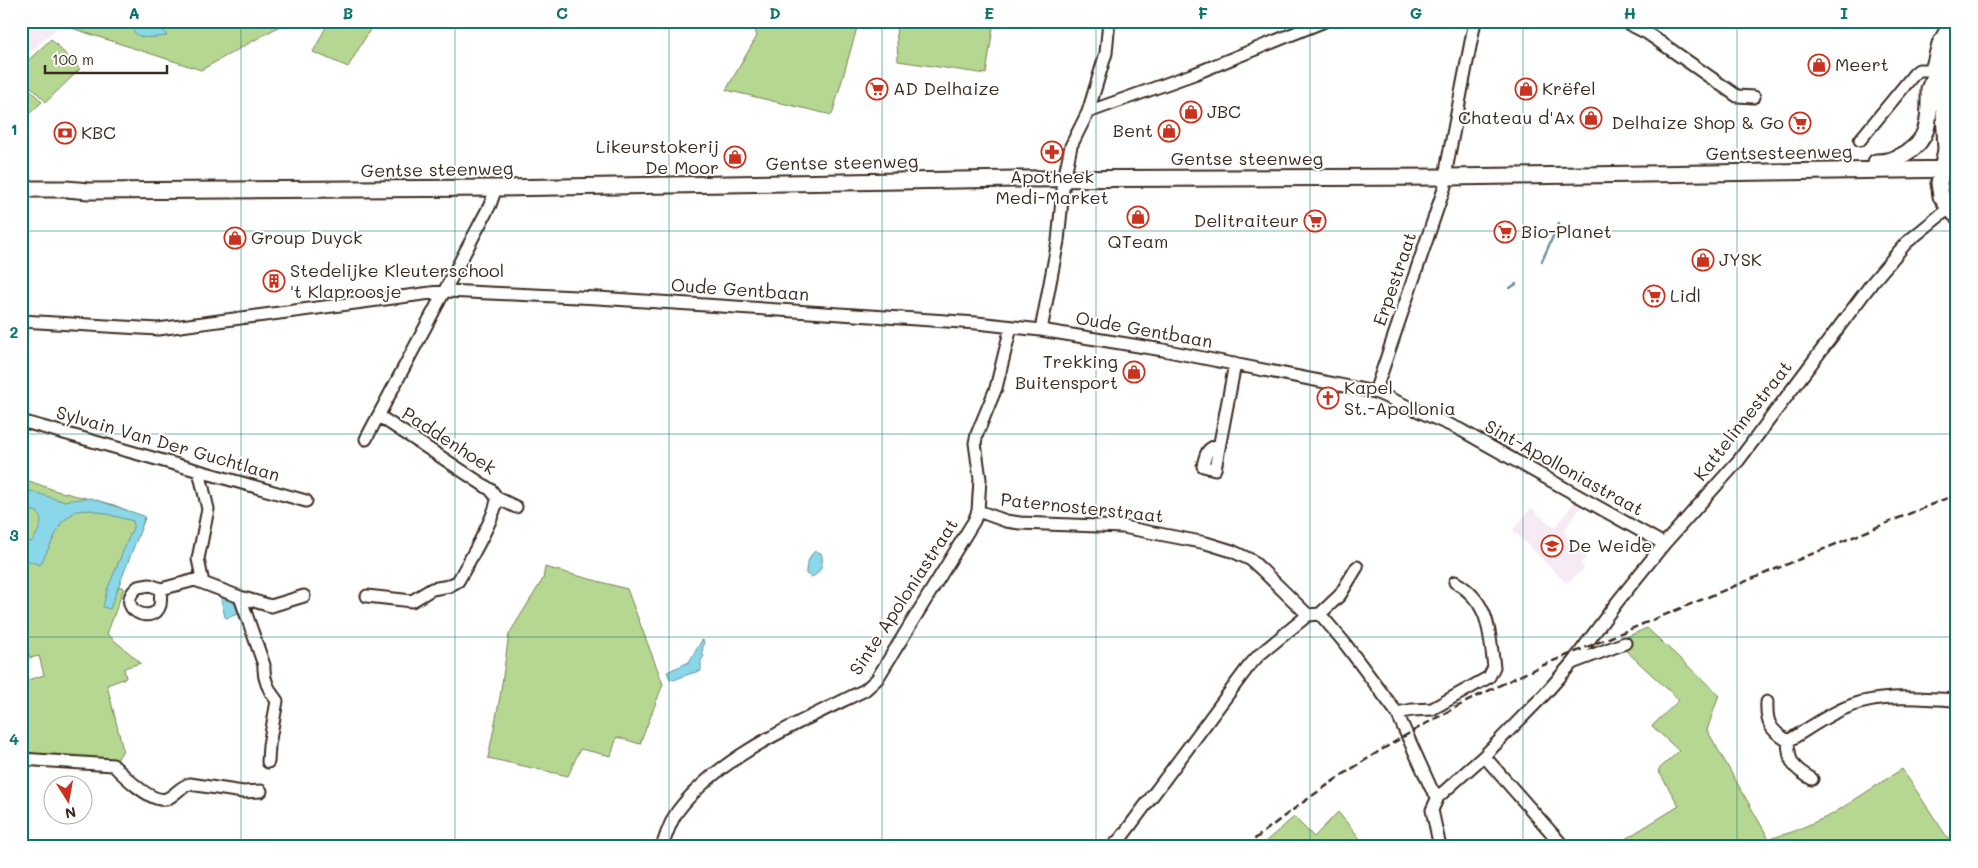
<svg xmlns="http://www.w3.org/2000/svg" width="1978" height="868" font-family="Mali,sans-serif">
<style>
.built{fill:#f6eaf5}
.green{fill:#b5d791;stroke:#788058}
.water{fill:#89d7e8;stroke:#6a9297}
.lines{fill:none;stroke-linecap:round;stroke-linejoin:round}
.stream{stroke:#6a9297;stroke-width:2.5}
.minor-casing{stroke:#3b2a1e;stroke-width:15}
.major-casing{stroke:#3b2a1e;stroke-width:19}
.minor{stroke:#fff;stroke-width:11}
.major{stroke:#fff;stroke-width:15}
.rail{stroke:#3b2a1e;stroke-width:2.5;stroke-dasharray:8 4;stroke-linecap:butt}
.grid{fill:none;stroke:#0f766e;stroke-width:1;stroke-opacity:0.55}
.labels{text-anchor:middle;stroke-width:4;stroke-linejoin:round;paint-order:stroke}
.poi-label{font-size:18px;fill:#3b2a1e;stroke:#fff;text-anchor:start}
.street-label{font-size:18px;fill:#3b2a1e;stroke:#fff}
.neatline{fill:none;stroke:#0f766e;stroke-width:2}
.grid-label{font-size:16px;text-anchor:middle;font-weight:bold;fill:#0f766e}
</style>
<rect width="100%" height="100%" fill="#fff"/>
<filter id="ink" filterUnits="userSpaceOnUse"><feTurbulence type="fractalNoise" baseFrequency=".02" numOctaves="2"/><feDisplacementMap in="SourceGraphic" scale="10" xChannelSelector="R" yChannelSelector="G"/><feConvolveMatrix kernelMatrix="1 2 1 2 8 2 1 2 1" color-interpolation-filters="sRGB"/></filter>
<g filter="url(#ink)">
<path class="built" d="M21 21H65L21 60Z
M1575 501 1582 506 1563 532 1586 558 1580 564 1585 568 1566 583 1513 530 1531 508 1555 528Z"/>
<path class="green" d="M65 21H289L201 70 62 25Z
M329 21H375L348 67 313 52Z
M752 21H859L832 115 726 90 757 36Z
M896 21H994L986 74 898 61Z
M51 39 80 69 46 102 21 77V67Z
M21 80 42 102 27 116 21 110Z
M21 478 57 491 114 505 145 518 121 578 118 586 124 588 107 634 141 663 124 668 126 678 107 685 123 750 113 767 21 759V682L44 675 39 656 30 658 21 633Z
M545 567 627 589 663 684 640 744 617 737 611 756 580 749 568 776 488 758 500 697 509 634 543 579Z
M1647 628 1719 695 1707 730 1769 839 1792 832 1831 815 1902 769 1949 840 1957 836V847H1612L1679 806 1658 770 1679 751 1652 726 1679 700 1622 647 1624 638Z
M1338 812 1367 847H1259L1294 817 1314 837Z"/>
<path class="water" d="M133 21H158L167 36C153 37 129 43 133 21Z
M21 488 62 501 91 498 144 516 143 523 110 609 103 607 107 590 134 525 133 521 92 510 76 511 62 522 40 565 21 558V542H31C38 533 45 522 37 512L21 507Z
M815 551 821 553C825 562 820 575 811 577L806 574C805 567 810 554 815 551Z
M222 598C238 599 238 607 242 620L241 621 238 614 227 618 225 617 221 600Z
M702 640 704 641 702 653 704 656 701 661V671L689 674 674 680 670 679 667 672 689 662Z"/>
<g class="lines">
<path class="stream" d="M1542 261 1559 223
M1510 288 1516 284
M1146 795 1152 786"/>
<g class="minor-casing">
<path id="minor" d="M1623 21 1647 33 1737 96 1754 97
M1088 112 1194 74 1325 21
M1860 140 1915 73 1919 70H1941
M21 321 158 329 446 291 598 298 977 323 1041 330 1163 350 1375 392 1459 429 1664 544
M1041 330 1058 241 1064 179 1071 146 1088 112 1106 53 1109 21
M1375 392 1445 186 1447 165 1475 21
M379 416 491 490 497 498 516 507
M21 421 306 501
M366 439 490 205 496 188
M1219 445C1206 448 1206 454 1203 466L1215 469 1235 364
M199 471 208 509 198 559 203 583
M978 511 1006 521 1020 523 1123 527 1206 543 1232 551 1251 560 1262 570 1308 615
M161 589 150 585 138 587C112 608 154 627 160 605 161 601 160 594 161 589L195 580 240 597 271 606 304 596
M367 596 412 601 432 589 449 586 458 581C467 565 497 514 497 498
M240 597 264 665C263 678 269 691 277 701L269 745 268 762
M1320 614 1340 595 1357 567
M1308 615 1320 614 1343 641 1397 713 1431 788 1438 797 1432 810 1440 847
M1572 663 1625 643
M1767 702C1766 723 1770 730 1788 741
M1397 713 1412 710 1432 709 1489 677 1494 667C1489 631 1490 602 1455 582
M1484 756 1564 847
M21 759 113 765C123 775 151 803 166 799 175 796 180 786 190 784L243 792 261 791
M1812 779C1793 768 1789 763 1788 741 1813 726 1839 706 1868 701 1896 695 1928 699 1957 700
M1438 797 1484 756 1544 695 1572 663 1618 601 1664 544 1739 460 1872 283 1906 243 1949 208
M662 847C666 835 670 822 677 812 718 756 804 720 865 690L877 679 974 521 978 511 980 479 975 443 977 434 996 388 1011 327
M1112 847 1121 838 1249 666 1259 655 1308 615"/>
</g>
<g class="major-casing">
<path id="major" d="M1957 35 1942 70 1946 150 1939 183 1941 196 1949 208 1957 216
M1933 71 1940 44 1953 21
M1876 162C1896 162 1920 149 1926 129 1930 116 1929 101 1929 89L1932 82
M21 189H66L89 191 496 188 1016 179 1447 177 1957 169"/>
</g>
<use href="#minor" class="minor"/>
<use href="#major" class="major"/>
<path class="rail" d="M1245 847C1337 772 1438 711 1546 664L1957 494"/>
</g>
</g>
<path class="grid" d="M241 21V847M455 21V847M669 21V847M882 21V847M1096 21V847M1310 21V847M1523 21V847M1737 21V847M21 231H1957M21 434H1957M21 637H1957"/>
<defs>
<g id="shop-ring" transform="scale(1.125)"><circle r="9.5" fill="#fff" stroke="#c8321e" stroke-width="1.5"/><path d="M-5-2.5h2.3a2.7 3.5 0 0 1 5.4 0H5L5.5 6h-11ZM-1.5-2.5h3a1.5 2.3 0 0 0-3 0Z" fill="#c8321e"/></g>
<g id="supermarket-ring" transform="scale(1.125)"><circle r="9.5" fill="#fff" stroke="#c8321e" stroke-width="1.5"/><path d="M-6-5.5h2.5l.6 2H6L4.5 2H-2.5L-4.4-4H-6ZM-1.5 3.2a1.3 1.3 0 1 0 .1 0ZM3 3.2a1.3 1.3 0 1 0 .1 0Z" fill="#c8321e"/></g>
<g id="bank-ring" transform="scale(1.125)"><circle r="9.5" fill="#fff" stroke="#c8321e" stroke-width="1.5"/><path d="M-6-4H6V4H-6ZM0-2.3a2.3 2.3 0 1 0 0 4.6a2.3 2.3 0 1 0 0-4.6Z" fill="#c8321e"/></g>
<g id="pharmacy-ring" transform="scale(1.125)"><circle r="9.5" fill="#fff" stroke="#c8321e" stroke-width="1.5"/><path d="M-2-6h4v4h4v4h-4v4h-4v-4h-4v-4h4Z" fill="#c8321e"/></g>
<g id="building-ring" transform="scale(1.125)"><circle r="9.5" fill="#fff" stroke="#c8321e" stroke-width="1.5"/><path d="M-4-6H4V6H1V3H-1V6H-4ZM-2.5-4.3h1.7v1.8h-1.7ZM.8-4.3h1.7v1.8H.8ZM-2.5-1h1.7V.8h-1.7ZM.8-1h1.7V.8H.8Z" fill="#c8321e"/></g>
<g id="church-ring" transform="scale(1.125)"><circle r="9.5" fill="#fff" stroke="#c8321e" stroke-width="1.5"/><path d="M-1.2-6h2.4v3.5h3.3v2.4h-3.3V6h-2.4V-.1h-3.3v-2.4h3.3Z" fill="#c8321e"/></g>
<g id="school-ring" transform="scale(1.125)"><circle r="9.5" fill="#fff" stroke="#c8321e" stroke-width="1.5"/><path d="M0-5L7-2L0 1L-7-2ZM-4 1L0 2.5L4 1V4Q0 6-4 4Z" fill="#c8321e"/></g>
</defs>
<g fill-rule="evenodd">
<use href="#shop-ring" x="1819" y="65"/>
<use href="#supermarket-ring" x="877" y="89"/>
<use href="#shop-ring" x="1526" y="89"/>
<use href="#shop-ring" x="1191" y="112"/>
<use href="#shop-ring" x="1591" y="118"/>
<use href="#supermarket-ring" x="1800" y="123"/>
<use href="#shop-ring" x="1169" y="131"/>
<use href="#bank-ring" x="65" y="133"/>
<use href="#pharmacy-ring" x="1052" y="152"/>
<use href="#shop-ring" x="735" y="157"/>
<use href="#shop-ring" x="1138" y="217"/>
<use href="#supermarket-ring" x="1315" y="221"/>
<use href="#supermarket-ring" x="1505" y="232"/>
<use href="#shop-ring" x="235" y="238"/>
<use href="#shop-ring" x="1703" y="260"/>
<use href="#building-ring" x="274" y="281"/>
<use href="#supermarket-ring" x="1654" y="296"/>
<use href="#shop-ring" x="1134" y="372"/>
<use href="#church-ring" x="1328" y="398"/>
<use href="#school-ring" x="1552" y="546"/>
</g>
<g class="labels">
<g class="poi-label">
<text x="1835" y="71">Meert</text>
<text x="893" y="95">AD Delhaize</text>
<text x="1542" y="95">Krëfel</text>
<text x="1207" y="118">JBC</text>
<text x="1575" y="124" text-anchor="end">Chateau d'Ax</text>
<text x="1784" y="129" text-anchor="end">Delhaize Shop &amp; Go</text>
<text x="1153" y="137" text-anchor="end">Bent</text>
<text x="81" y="139">KBC</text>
<text x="719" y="153" text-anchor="end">Likeurstokerij<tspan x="719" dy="21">De Moor</tspan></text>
<text x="1052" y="183" text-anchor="middle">Apotheek<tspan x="1052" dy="21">Medi-Market</tspan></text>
<text x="1299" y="227" text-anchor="end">Delitraiteur</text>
<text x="1521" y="238">Bio-Planet</text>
<text x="251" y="244">Group Duyck</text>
<text x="1138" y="248" text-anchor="middle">QTeam</text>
<text x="1719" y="266">JYSK</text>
<text x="290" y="277">Stedelijke Kleuterschool<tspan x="290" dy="21">'t Klaproosje</tspan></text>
<text x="1670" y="302">Lidl</text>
<text x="1118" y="368" text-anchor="end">Trekking<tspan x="1118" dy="21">Buitensport</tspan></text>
<text x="1344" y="394">Kapel<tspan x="1344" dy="21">St.-Apollonia</tspan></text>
<text x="1568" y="552">De Weide</text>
</g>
<g class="street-label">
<text transform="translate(1779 153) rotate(-1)" y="6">Gentsesteenweg</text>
<text x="1247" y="165">Gentse steenweg</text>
<text transform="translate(842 163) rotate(-1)" y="6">Gentse steenweg</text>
<text transform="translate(437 170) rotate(-1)" y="6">Gentse steenweg</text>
<text transform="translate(1395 279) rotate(-71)" y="6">Erpestraat</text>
<text transform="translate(740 290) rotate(4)" y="6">Oude Gentbaan</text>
<text transform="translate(1144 330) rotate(10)" y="6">Oude Gentbaan</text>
<text transform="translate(1743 421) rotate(-52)" y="6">Kattelinnestraat</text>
<text transform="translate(449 441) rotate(33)" y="6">Paddenhoek</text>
<text transform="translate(168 444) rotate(16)" y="6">Sylvain Van Der Guchtlaan</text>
<text transform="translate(1564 468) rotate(29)" y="6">Sint-Apolloniastraat</text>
<text transform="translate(1082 508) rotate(6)" y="6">Paternosterstraat</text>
<text transform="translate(904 597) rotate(-57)" y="6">Sinte Apoloniastraat</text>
</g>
</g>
<rect width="1978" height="868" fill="none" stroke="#fff" stroke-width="55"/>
<g transform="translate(68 800) rotate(169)"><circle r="24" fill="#ffffff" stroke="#b1aaa5"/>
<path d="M0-4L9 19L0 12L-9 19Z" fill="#c8321e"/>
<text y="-8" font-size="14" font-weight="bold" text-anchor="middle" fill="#3b2a1e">N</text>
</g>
<path d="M45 65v8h122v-8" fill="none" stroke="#3b2a1e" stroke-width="2.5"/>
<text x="52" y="65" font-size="15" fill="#3b2a1e" stroke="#ffffff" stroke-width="4" paint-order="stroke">100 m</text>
<rect x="28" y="28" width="1922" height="812" class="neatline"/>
<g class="grid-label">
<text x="134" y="19">A</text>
<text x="348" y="19">B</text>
<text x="562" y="19">C</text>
<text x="775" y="19">D</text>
<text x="989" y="19">E</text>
<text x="1203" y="19">F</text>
<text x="1416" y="19">G</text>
<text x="1630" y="19">H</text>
<text x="1844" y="19">I</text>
<text x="14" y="135">1</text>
<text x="14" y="338">2</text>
<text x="14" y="541">3</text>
<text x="14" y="745">4</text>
</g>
</svg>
